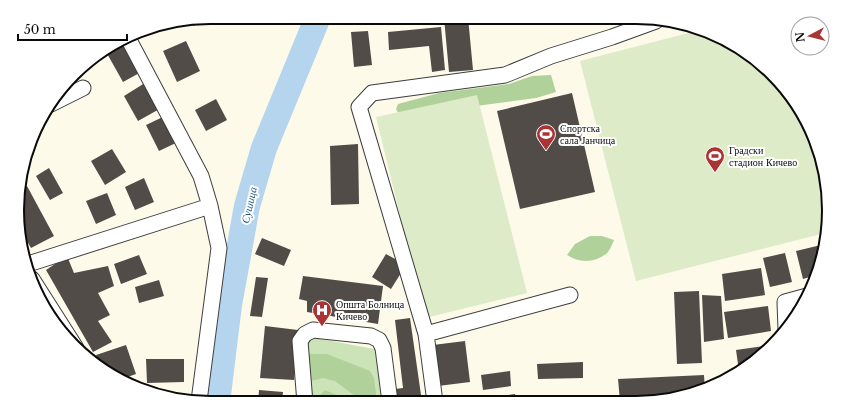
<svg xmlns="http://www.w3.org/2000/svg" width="846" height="420" font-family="'Libre Baskerville',serif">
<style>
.green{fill:#cce3b8}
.forest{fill:#b0d19a}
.pitch{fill:#ddebc9}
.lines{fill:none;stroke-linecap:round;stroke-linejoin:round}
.river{stroke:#b5d5ee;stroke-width:26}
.building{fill:#524c48}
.minor-casing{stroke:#3d3d3d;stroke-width:17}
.minor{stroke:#fff;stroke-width:15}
.labels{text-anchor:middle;stroke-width:4;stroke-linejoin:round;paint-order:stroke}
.poi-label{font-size:10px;fill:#0a0a0a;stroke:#fff;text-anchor:start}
.water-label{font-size:11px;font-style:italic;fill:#23598d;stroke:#fff}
.rim{fill:none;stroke:#0a0a0a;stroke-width:2}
</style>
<rect width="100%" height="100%" fill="#fdfaea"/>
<path class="green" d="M306 336 379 350 387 402 310 403Z"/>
<path class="forest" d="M551 75 556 92 536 98 400 116 396 109 398 104 439 93 509 84 532 76Z
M590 236H602L614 240C612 244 610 251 606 254 594 263 579 263 567 255L575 244Z
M310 354H327L370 371 374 378 377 402H363L335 381 323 378 311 381 303 376 305 357Z
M325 390 341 397 342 403H318L319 396Z"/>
<path class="pitch" d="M700 30 710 32 773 74 814 136 829 210 825 233 636 281 580 61Z
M477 95 527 293 425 318 376 117Z"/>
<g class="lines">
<path class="river" d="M217 403 229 305 247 206 264 148 318 17"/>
</g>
<path class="building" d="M210 17 193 26 190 20Z
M414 17H434L435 21 415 23Z
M468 17 473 70 449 72 444 18Z
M441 27 445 70 432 72 429 46 389 50 388 32Z
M368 31 372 65 354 67 351 32Z
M125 40 143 71 123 82 105 50Z
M186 41 200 71 177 82 163 51Z
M148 81 163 107 138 121 124 96Z
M572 93 595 192 520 209 497 111Z
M216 99 227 120 206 131 195 110Z
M167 115 180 141 159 151 146 125Z
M358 144 359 204 331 205 330 146Z
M112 149 126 172 105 185 91 161Z
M49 168 63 193 50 200 36 176Z
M21 171 27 181 20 185 21 172Z
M144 178 154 202 135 210 125 187Z
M27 186 54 236 31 248 19 227 20 189Z
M107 193 116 215 96 224 86 201Z
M262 238 291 250 284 266 255 254Z
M821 245 816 275 803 279 796 251Z
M785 253 792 282 770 287 763 258Z
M386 254 406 265 391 289 372 277Z
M139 255 147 274 121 284 114 264Z
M67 256 74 273 108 266 114 286 98 293 110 315 98 321 112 342 93 352 46 270Z
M761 268 765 295 725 301 722 274Z
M303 276 383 286 378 324 307 312V301L299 299Z
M256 277 268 278 262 317 250 316Z
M159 280 164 296 139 303 135 287Z
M699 291 702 363 677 364 674 292Z
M702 295 721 296 724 339 704 342Z
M768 306 771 331 728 338 724 312Z
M410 318 422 402H388L387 390 403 388 395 320Z
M265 326 298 330 294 380 260 378Z
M465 341 470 382 438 386 433 345Z
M126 345 136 374 122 379 99 364 96 355Z
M764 346V352L754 363 739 371 736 350Z
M146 359H184V382L147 383Z
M583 362V378L538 379 537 364Z
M510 371 511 386 483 390 481 375Z
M704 375 705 390 661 401H620L618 379Z
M259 390 283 392 282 403H258Z
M515 394 516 402H489V398Z"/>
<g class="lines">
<g class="minor-casing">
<path id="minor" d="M128 38 201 176 210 206 219 248 199 401
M51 104 83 88
M28 264 210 206
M32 279 76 348
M786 330 785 302 807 296
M426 334 359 107 372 93 505 75 551 56 612 37 656 21
M435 402 426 334 570 295
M305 403 300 341 305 334 313 330 371 336 379 340 383 348 390 402"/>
</g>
<use href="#minor" class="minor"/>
</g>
<defs>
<g id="stadium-pin" transform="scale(1)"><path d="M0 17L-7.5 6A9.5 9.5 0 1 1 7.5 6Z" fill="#aa3433" stroke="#fff"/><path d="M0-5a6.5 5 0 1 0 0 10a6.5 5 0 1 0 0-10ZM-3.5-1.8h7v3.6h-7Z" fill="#fff"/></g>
<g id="hospital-pin" transform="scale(1)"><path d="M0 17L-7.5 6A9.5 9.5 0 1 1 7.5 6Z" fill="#aa3433" stroke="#fff"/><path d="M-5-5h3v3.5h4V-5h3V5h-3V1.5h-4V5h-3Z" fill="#fff"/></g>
</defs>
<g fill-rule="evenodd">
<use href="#stadium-pin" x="546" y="134"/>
<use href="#stadium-pin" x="715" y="156"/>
<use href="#hospital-pin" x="322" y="310"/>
</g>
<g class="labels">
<g class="poi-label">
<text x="560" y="132">Спортска<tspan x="560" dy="12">сала Јанчица</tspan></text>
<text x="729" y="154">Градски<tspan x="729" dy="12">стадион Кичево</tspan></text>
<text x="336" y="308">Општа Болница<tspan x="336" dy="12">Кичево</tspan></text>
</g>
<g class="water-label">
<text transform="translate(249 205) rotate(-77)" y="4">Сушица</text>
</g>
</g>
<path d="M0 0H846V420H0ZM210 24H636A186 186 0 0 1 822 210V210A186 186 0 0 1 636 396H210A186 186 0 0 1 24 210V210A186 186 0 0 1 210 24Z" fill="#fff" fill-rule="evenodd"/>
<path class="rim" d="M210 24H636A186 186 0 0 1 822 210V210A186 186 0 0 1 636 396H210A186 186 0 0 1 24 210V210A186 186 0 0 1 210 24Z"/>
<g transform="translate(810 36) rotate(263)"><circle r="19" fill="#ffffff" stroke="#9d9d9d"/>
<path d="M0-3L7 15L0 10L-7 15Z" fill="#aa3433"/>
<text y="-6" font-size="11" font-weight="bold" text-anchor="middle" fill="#0a0a0a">N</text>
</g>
<path d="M18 34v6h109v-6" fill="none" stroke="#0a0a0a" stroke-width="2"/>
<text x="24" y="34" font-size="12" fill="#0a0a0a" stroke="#ffffff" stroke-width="3" paint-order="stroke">50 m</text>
</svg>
